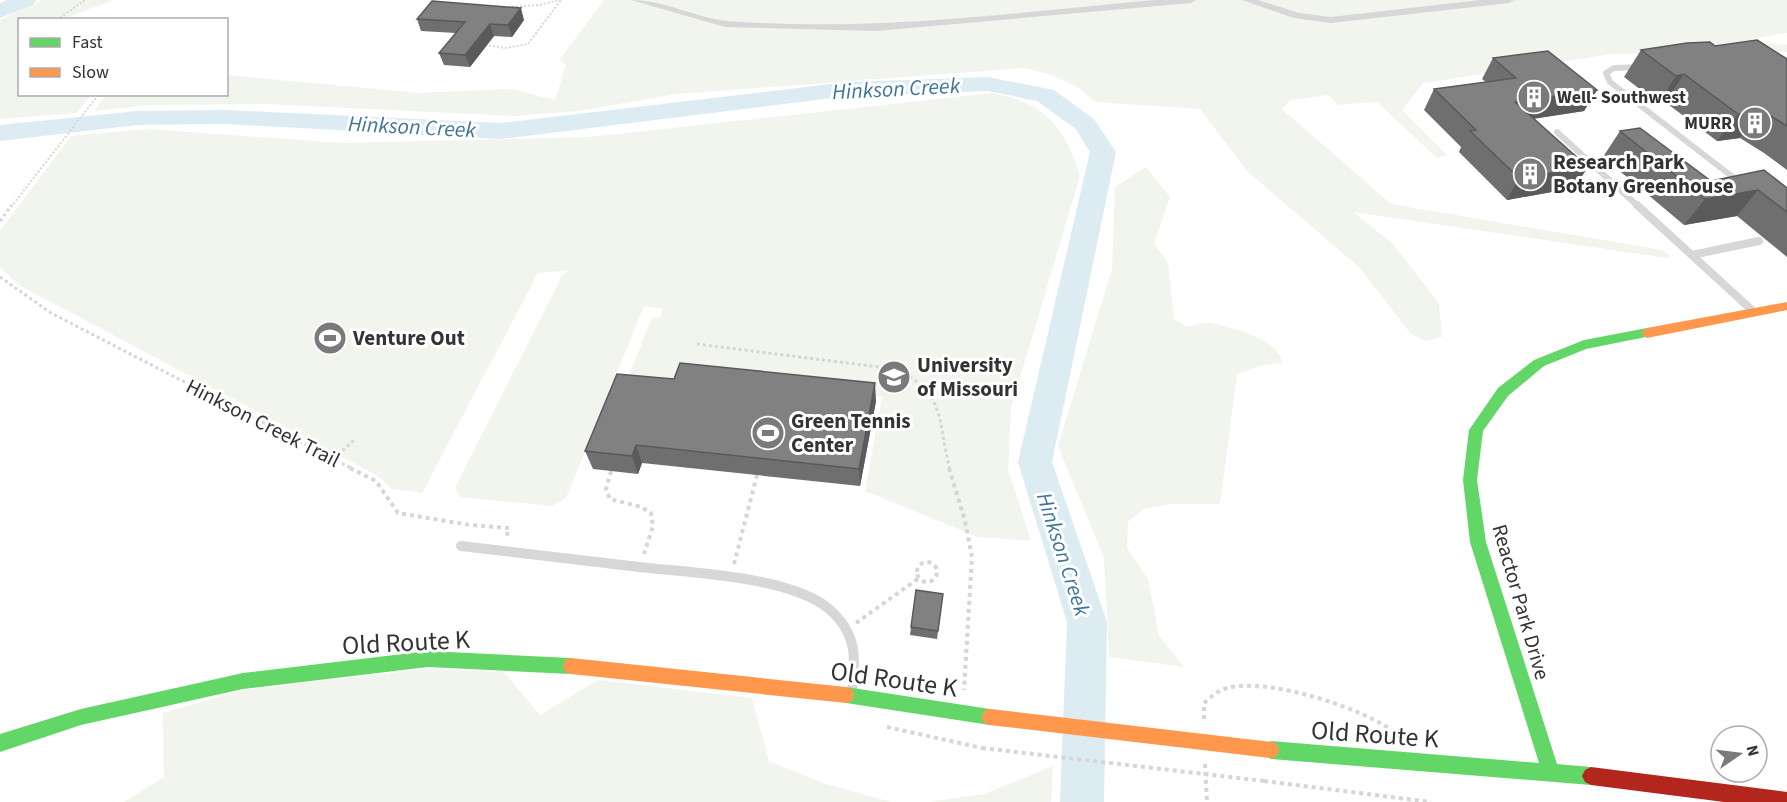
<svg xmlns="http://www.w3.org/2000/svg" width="1787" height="802" font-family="'Source Sans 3',sans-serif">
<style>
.green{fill:#f1f5ed}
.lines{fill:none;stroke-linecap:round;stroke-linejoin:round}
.river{fill:#ddebf3;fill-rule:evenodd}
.path-far2{stroke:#d6d6d6;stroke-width:2;stroke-dasharray:2 2;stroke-linecap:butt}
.path-far1{stroke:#d6d6d6;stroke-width:3;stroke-dasharray:3 3;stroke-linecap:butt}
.path{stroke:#d6d6d6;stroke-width:4;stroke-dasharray:4 4;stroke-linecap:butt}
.lane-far2{stroke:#d7d7d7;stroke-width:6}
.lane-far1{stroke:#d7d7d7;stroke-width:8}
.lane{stroke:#d7d7d7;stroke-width:10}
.street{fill:#d7d7d7;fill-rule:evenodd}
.fast{fill:#63d668;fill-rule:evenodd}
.slow{fill:#ff974d;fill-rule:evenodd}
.jam{fill:#b3261e;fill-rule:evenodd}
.path-bridge{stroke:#d6d6d6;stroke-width:4;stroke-dasharray:4 4;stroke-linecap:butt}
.slow-bridge{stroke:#ff974d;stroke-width:16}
.wall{fill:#6f6f6f}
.shaded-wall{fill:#5a5a5a}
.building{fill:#818181;stroke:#5a5a5a;stroke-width:1.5}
.labels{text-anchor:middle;stroke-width:6;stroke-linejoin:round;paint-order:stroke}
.far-poi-label{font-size:18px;font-weight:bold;fill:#333;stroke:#fff;text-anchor:start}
.poi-label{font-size:21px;font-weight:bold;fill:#333;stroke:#fff;text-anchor:start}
.street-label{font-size:21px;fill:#333;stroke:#fff}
.water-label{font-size:22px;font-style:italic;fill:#3f7597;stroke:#fff}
.near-street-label{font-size:26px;fill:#333;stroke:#fff}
</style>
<rect width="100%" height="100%" fill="#fff"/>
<path class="green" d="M42 0H113L64 19 20 20V94L91 95 77 113 0 119V20Z
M604 0H1787V33L1750 39 1755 42 1787 45V52L1612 54 1423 83 1402 110 1447 155 1437 158 1377 102 1337 105 1329 95 1291 100 1282 109 1391 204 1662 250 1671 256 1667 258 1353 212 1393 244 1439 304 1442 337 1426 341 1410 333 1360 268 1247 171 1200 109 1095 102 1076 86 1049 74 1024 68 677 94 578 111 514 116 266 104 150 105 94 111 106 95 226 94 227 75 418 93 511 89 555 100 566 65 560 59Z
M993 93C1045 103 1065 127 1080 176L1011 408 1008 469 1031 541 978 537 865 491 882 397 680 377 623 390 652 318H660L663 309 644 306 566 498 552 506 460 497 455 488 562 276 570 270 538 273 422 493 392 489 378 476 19 285 0 267V231L71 136 147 129 343 143 589 137Z
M1146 167 1170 197 1154 244 1168 263 1174 319 1187 327C1194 326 1203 322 1211 323 1231 327 1280 340 1282 363L1263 365 1237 374 1220 504H1172L1143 509 1128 522 1127 548 1148 579 1159 636 1184 667 1109 657 1104 558 1058 446 1112 269 1115 187Z
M426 669 504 672 540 715 598 680 752 698 769 761 823 783 891 802H124L164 777 163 713 242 690Z
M1053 766 1051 802H929L984 794Z"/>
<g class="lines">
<path class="river" d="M7 0H36L33 5 0 18V3Z
M988 77 1054 90 1094 119 1116 152 1052 462 1107 622 1104 802H1060L1067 622 1018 462 1090 152 1076 129 1037 101 988 91 848 96 501 139 226 124 137 125 0 141V125L137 111 226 110 501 123 848 82Z"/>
<path class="path-far2" d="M508 7 539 5 560 0
M57 20 85 0
M485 45 505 48 528 44 561 0
M11 207 99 94"/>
<path class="path-far1" d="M0 221 12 205
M0 277 51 313 353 469
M697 344 895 369C947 392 937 422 950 469
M334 459 355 439"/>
<path class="path" d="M350 468 376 481 398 513 470 525 509 528 506 538
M949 468 965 521 972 557 964 690
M611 471 606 489 610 499 641 507 651 513 653 526 644 554
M917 572a10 10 0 1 1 20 0a10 10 0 1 1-20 0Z
M734 564 757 475
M856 623 919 578
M1204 719V703C1211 697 1218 690 1227 688 1268 677 1364 708 1397 734
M887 727 982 748
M1205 764 1207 802
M1264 781 1431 802"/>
<path class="lane-far2" d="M1641 67 1614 68 1606 73 1610 82 1739 182
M1557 132 1639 207"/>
<path class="lane-far1" d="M1637 205 1754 312
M1692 255 1759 241"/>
<path class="lane" d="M461 546C520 553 579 560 639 567 689 573 790 576 829 609 857 633 856 658 852 692"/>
<path class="street" d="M631 0C665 0 695 18 728 21 870 32 1013 13 1154 0H1196L1191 3 876 31 725 27Z
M1242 0H1258L1299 13 1331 17 1480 0H1514L1509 3 1331 23 1294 18Z"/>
<path class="fast" d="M1647 328 1651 330 1653 333 1651 336 1586 349 1544 366 1508 396 1483 431 1477 480 1486 542 1557 764 1591 767 1597 770 1600 776 1597 782 1591 785 1271 759 1265 756 1262 750 1265 744 1271 741 1539 763 1470 542 1463 480 1469 430 1498 388 1534 360 1584 340Z
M428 651 571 658 577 660 579 666 577 672 571 674 428 667 243 689 81 725 0 752V734L81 709 243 673Z
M846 687 990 709 996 711 999 717 996 723 990 725 846 703 840 701 838 695 840 689Z"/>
<path class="slow" d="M1787 302V310L1647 338 1641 333 1647 328Z
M571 658 846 687 852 689 854 695 852 701 846 703 571 674 565 672 563 666 565 660Z"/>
<path class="jam" d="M1591 767 1787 792V802H1724L1591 785 1585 782 1582 776 1585 770Z"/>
<path class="path-bridge" d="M982 748 1264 781"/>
<path class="slow-bridge" d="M990 717 1271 750"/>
</g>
<path class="wall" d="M417 19 524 20 512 37 494 36 470 67 444 65 439 53 456 33 421 31Z
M1715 46 1787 59V170L1764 153 1740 138 1717 141 1665 102 1658 103 1624 77 1641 50Z
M1493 58 1597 90 1584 111 1533 119 1588 167 1574 188 1507 200 1459 152 1461 147 1424 110 1434 89 1486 82 1482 79Z
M1620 131 1711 181 1787 188V257L1737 216 1684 225 1603 157Z
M876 401 860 486 642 463 638 474 593 469 585 451Z
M943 594 937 639 910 635 911 627Z"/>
<path class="shaded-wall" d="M521 8 524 20 512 37 508 25Z
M490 24 494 36 470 67 465 55Z
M1684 74 1665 102 1658 103 1676 76Z
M1597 90 1584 111 1503 123 1515 102Z
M1761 110 1740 138 1717 141 1738 114Z
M1588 167 1574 188 1507 200 1519 178Z
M1758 190 1737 216 1684 225 1705 199Z
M875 383 876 401 860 486 859 469Z
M636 445 642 463 638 474 632 456Z"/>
<path class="building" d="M432 1 521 8 508 25 490 24 465 55 439 53 465 22 417 19Z
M1757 40 1787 59V126L1761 110 1738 114 1684 74 1676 76 1641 50 1687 43 1710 42 1715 46Z
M1548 51 1597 90 1515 102 1588 167 1519 178 1470 131 1476 130 1434 89 1516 78 1493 58Z
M1640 128 1711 181 1764 170 1787 188V212L1758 190 1705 199 1620 131Z
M680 363 875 383 859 469 636 445 632 456 585 451 617 374 674 379Z
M916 590 943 594 938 631 911 627Z"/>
<defs>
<g id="building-disc" transform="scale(1.725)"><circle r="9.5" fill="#7a7a7a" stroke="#fff"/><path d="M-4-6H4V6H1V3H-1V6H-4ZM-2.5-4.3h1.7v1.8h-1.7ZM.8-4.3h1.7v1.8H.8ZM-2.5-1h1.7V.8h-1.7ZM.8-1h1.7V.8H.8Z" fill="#fff"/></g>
<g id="stadium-disc" transform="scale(1.725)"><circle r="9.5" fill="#7a7a7a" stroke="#fff"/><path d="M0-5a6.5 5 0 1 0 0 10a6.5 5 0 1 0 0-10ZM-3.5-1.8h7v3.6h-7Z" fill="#fff"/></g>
<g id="university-disc" transform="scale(1.725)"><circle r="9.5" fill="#7a7a7a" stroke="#fff"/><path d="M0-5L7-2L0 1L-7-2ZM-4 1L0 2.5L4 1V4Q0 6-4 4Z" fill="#fff"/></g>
</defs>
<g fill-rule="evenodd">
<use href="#building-disc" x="1534" y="97"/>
<use href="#building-disc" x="1755" y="123"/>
<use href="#building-disc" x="1530" y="174"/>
<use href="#stadium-disc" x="330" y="338"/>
<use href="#university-disc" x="894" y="377"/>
<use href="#stadium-disc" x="768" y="433"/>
</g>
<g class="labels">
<g class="far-poi-label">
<text x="1557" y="103">Well- Southwest</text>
<text x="1732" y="129" text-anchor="end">MURR</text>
</g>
<g class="poi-label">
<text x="1553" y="169">Research Park<tspan x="1553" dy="24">Botany Greenhouse</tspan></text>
<text x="353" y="345">Venture Out</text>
<text x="917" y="372">University<tspan x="917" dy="24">of Missouri</tspan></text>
<text x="791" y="428">Green Tennis<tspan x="791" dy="24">Center</tspan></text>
</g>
<g class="street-label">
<text transform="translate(263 423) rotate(27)" y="7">Hinkson Creek Trail</text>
<text transform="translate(1521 602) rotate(74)" y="7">Reactor Park Drive</text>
</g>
<g class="water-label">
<text transform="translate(896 88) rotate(-3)" y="8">Hinkson Creek</text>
<text transform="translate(412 126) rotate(3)" y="8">Hinkson Creek</text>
<text transform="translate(1064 554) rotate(72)" y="8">Hinkson Creek</text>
</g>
<g class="near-street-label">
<text transform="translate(406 642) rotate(-3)" y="9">Old Route K</text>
<text transform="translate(894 679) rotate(8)" y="9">Old Route K</text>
<text transform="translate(1375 734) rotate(4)" y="9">Old Route K</text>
</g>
</g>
<rect x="18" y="18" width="210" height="78" fill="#ffffff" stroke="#adadad" stroke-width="1.5"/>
<rect x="30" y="38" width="30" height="9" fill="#63d668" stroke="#adadad" stroke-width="1.5"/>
<text x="72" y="48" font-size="18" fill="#333333">Fast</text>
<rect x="30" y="68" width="30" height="9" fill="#ff974d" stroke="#adadad" stroke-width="1.5"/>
<text x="72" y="78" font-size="18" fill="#333333">Slow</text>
<g transform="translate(1739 754) rotate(76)"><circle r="28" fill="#ffffff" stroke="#adadad" stroke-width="1.5"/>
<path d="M0-4.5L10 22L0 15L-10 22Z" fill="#7a7a7a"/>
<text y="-9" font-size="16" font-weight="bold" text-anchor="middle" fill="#333333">N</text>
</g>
</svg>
